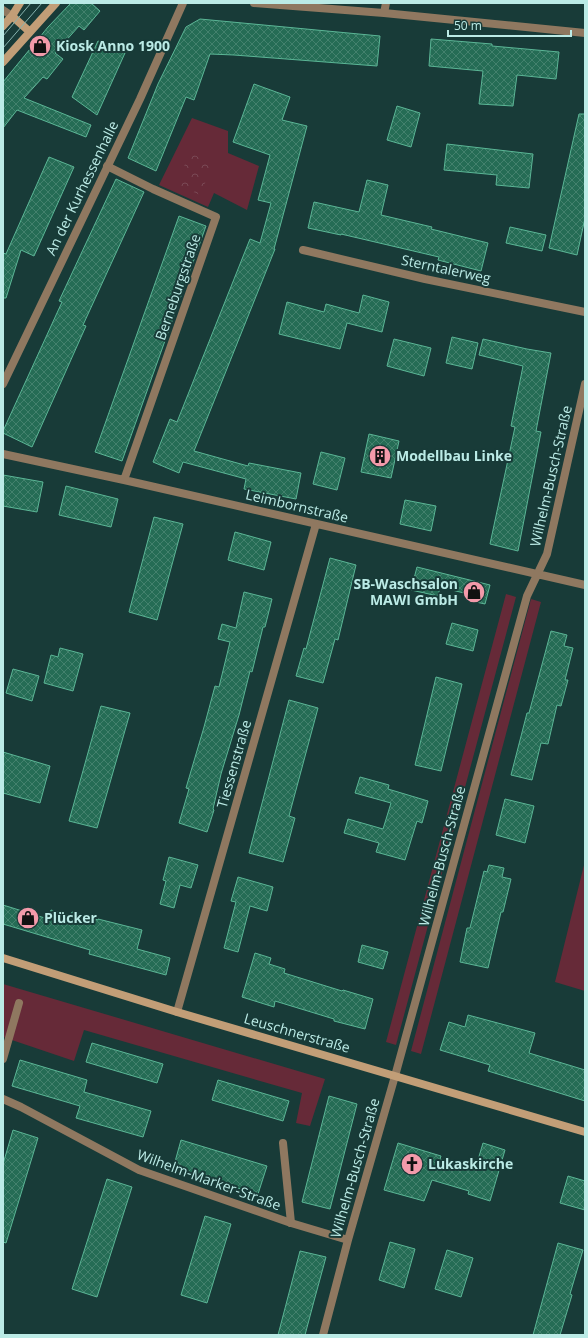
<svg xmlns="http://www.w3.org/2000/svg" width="588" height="1338" font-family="'Open Sans',sans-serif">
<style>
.grass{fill:#662a38}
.park{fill:url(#park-crowns)}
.building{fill:url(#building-cross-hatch);stroke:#5bb696}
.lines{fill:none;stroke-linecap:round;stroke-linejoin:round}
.service{stroke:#8f7860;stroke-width:8}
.minor{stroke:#8f7860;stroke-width:8}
.secondary{stroke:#c29e77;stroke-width:8}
.tram{stroke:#87b3af;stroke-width:1}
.labels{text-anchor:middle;stroke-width:4;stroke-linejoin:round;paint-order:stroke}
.poi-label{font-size:14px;font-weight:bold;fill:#bbebe6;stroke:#183b38;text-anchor:start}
.street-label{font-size:14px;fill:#bbebe6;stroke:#183b38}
</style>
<defs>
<pattern id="park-crowns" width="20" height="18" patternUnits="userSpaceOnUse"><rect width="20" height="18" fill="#662a38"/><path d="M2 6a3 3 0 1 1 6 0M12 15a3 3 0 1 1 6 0" fill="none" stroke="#7a4955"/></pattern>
<pattern id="building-cross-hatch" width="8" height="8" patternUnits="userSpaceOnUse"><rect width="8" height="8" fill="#256c55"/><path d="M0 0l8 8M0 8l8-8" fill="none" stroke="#43816d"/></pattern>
</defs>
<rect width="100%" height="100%" fill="#183b38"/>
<path class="grass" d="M192 118 228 131V153L259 166 247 210 214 193 208 207 159 185Z
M506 594 516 597 396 1045 386 1042Z
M531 599 541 602 421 1054 411 1051Z
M585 861V991L555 982Z
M3 984 325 1079 310 1126 296 1123 302 1093 84 1030 74 1061 3 1037Z"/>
<path class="park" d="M190 153 213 164 200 195 176 184Z"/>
<path class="building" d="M71 3H91L100 11 84 30 79 26 55 53 63 59 47 79 43 77 24 98 91 125 86 137 17 110 3 128V82L48 27Z
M200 19 380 36 377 66 234 55 210 54 194 100 186 97 156 171 128 158 158 84 186 27Z
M431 39 492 44V46L559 52 556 79 517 75 513 106 479 104 483 71 429 66Z
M98 41 125 53 97 115 72 97Z
M254 84 290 97 282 120 307 126 274 249H275L194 451 248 466 249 463 301 473 296 499 244 489 246 479 183 462 179 473 153 462 170 419 177 422 250 239 260 243 271 203 258 200 270 155 233 142Z
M397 106 420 113 411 147 387 140Z
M579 114H585V218L577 255 549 248Z
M447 144 533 154 529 188 496 185 497 175 444 170Z
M49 157 74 167 34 256 21 250 6 298H3V253L6 254Z
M116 179 144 192 83 325 86 326 32 447 3 433V431L62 302 59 301Z
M367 180 388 185 381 215 432 227 431 229 488 243 481 271 438 260 439 257 341 234V235L308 228 314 202 359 212Z
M179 216 206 226 122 461 95 452Z
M510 227 546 235 542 251 506 243Z
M363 295 389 302 382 332 347 323 340 349 279 334 287 302 324 312 326 304 359 313Z
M452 337 478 343 472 369 446 363Z
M394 339 431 348 424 376 387 366Z
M483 339 527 349 551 353 536 431 541 432 518 551 490 544 515 427 511 426 523 366 479 355Z
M369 434 399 441 391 478 361 472Z
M321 452 345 458 337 490 313 484Z
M3 475 43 482 37 512 3 506Z
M66 486 118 499 111 527 59 515Z
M405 500 436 506 431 531 400 524Z
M154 517 183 524 157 620 129 612Z
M235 532 271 542 264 570 228 560Z
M330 558 356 565 338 640 335 639 323 683 296 676 304 648 306 649Z
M417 567 490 585 485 604 467 600 468 594 440 587 438 596 411 590Z
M244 592 272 599 265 627H263L252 672 250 671 239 715 221 774 213 809 214 810 207 832 179 823 189 789 186 788 204 727 215 686 219 687 230 642 218 639 222 624 236 628Z
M452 623 478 630 473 651 446 644Z
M551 631 567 635 564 646 573 648 565 680H568L561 706 557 705 548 744 541 743 532 780 511 775 527 713H529Z
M60 648 83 654 73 691 44 683 51 655 58 657Z
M13 669 39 676 32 701 6 693Z
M436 677 462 684 441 771 415 765Z
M289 700 318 708 289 816 295 818 283 862 249 853Z
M101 706 130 713 97 828 69 821Z
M3 752 50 766 40 803 3 793Z
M360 777 389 785 388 789 428 801 422 823 417 821 405 860 376 852 379 843 344 833 348 819 383 829 391 803 355 793Z
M505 799 534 806 525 843 496 835Z
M169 857 198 865 191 888 180 885 174 908 160 904 166 881 163 880Z
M489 865 504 868 502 877 511 879 503 912H501L488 968 460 962 467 928H470L484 871 487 872Z
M238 877 273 887 267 911 250 906 238 952 224 948 236 902 231 901Z
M3 905 48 919 51 910 71 916 72 912 98 920V919L142 930 137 949 170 958 166 975 89 954 90 950 3 924Z
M362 945 388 952 383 969 358 962Z
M255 953 271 958 269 964 285 969 284 973 342 991 343 990 373 999 365 1029 334 1021V1019L275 1001 274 1007 242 997Z
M468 1015 535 1033 529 1053 585 1070V1101L488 1071 490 1065 440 1050 449 1022 465 1027Z
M92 1043 163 1064 157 1083 86 1062Z
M20 1060 87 1080 84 1092 151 1111 143 1137 76 1118 80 1106 12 1086Z
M218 1080 289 1101 283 1121 212 1100Z
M329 1096 357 1104 330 1209 302 1202Z
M13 1130 38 1138 6 1243 3 1242V1164Z
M181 1140 267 1166 258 1194 173 1169Z
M398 1143 441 1156 440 1159 475 1170 483 1143 505 1150 490 1201 468 1194 469 1191 432 1180 424 1201 384 1190Z
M568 1176 585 1181V1210L560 1203Z
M107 1179 132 1187 97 1297 72 1289Z
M205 1216 231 1224 207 1303 181 1295Z
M390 1242 415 1249 404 1288 379 1280Z
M558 1243 583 1250 570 1294 572 1295 560 1335H533Z
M447 1250 473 1258 461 1297 435 1289Z
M300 1251 326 1257 314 1301 305 1335H278Z"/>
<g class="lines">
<path class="service" d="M3 1059 19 1003
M283 1143 291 1223"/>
<path class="minor" d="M254 3 384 13 585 33
M3 10 12 16
M384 13 386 3
M107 166 153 189 216 217 124 480
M303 250 425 279 585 312
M3 384 140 99 183 3
M3 454 124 480 585 585
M177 1012 316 524
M3 1099 21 1107 139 1170 291 1223 348 1240
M323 1335 348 1240 395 1076 527 596 547 554 585 384"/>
<path class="secondary" d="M12 16 30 32
M3 26 12 16 20 3
M3 62 56 3
M3 958 177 1012 585 1132"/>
<path class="tram" d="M3 36 31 3
M3 48 42 3"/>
</g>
<defs>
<g id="shop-disc" transform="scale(1.15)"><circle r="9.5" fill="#f39aaa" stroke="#183b38"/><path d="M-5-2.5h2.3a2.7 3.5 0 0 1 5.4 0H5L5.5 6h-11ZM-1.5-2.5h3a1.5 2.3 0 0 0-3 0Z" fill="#111"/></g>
<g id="building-disc" transform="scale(1.15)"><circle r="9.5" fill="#f39aaa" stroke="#183b38"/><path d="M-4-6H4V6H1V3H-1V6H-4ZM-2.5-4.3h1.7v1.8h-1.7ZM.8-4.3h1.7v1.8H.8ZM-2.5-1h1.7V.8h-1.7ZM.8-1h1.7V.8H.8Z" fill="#111"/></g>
<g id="church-disc" transform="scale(1.15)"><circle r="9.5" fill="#f39aaa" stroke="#183b38"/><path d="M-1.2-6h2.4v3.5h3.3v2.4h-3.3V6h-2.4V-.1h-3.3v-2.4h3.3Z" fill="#111"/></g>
</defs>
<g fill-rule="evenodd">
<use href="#shop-disc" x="40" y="46"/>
<use href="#building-disc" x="380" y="456"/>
<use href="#shop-disc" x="474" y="592"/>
<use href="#shop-disc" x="28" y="918"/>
<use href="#church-disc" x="412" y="1164"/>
</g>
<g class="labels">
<g class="poi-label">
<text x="56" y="51">Kiosk Anno 1900</text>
<text x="396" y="461">Modellbau Linke</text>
<text x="458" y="589" text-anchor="end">SB-Waschsalon<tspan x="458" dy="16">MAWI GmbH</tspan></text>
<text x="44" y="923">Plücker</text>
<text x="428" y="1169">Lukaskirche</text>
</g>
<g class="street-label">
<text transform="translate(82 188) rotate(-64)" y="5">An der Kurhessenhalle</text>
<text transform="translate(446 269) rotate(12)" y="5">Sterntalerweg</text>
<text transform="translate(178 287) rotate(-71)" y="5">Berneburgstraße</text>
<text transform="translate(551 476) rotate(-77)" y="5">Wilhelm-Busch-Straße</text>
<text transform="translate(297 506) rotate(13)" y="5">Leimbornstraße</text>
<text transform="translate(234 764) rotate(-74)" y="5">Tiessenstraße</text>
<text transform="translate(442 856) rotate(-75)" y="5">Wilhelm-Busch-Straße</text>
<text transform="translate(297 1033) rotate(16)" y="5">Leuschnerstraße</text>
<text transform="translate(355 1168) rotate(-74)" y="5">Wilhelm-Busch-Straße</text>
<text transform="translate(209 1180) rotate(20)" y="5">Wilhelm-Marker-Straße</text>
</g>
</g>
<rect width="588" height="1338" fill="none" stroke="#bbebe6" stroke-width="8"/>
<path d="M448 30v6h123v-6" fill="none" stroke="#bbebe6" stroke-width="2"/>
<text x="454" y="30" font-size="12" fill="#bbebe6" stroke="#183b38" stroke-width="3" paint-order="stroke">50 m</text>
</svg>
